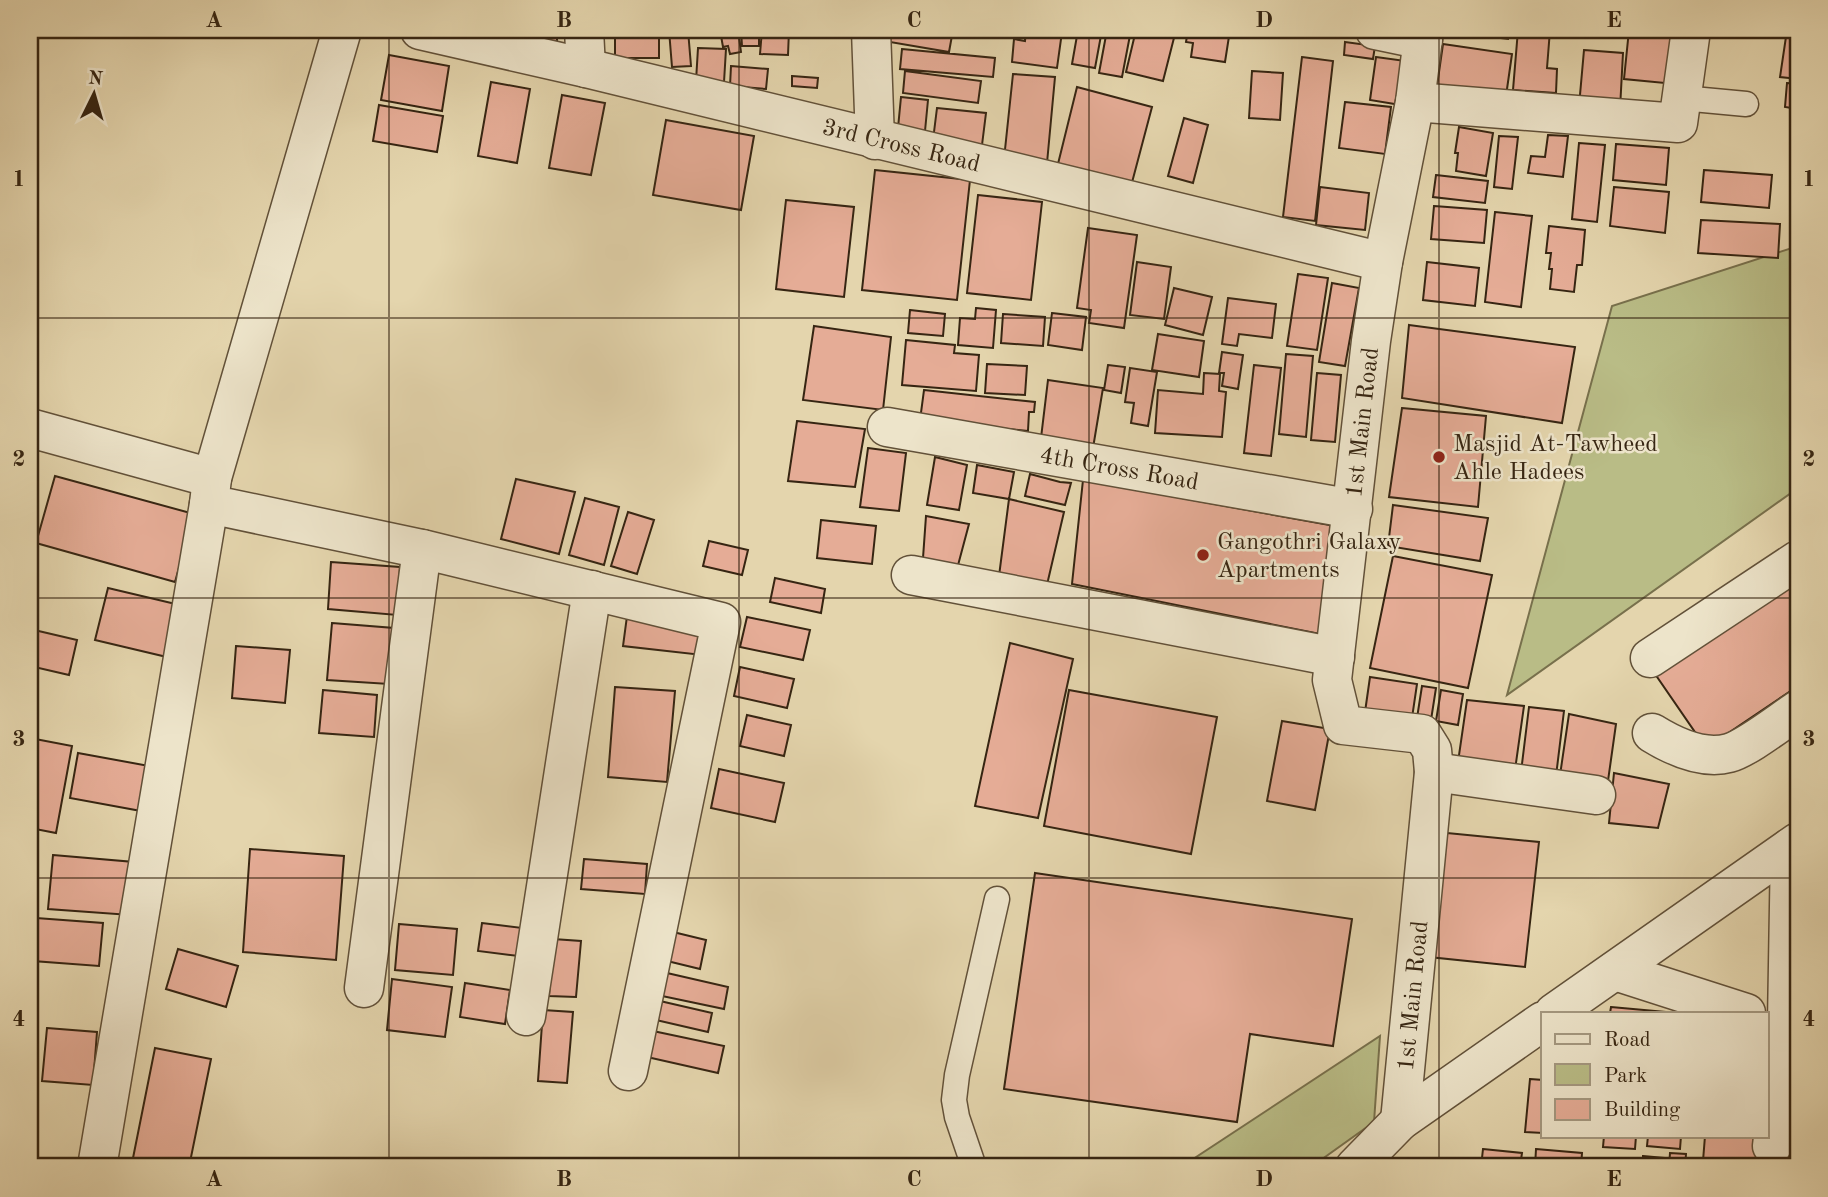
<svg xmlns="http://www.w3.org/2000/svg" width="1828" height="1197" font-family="'Old Standard TT',serif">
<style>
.green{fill:#b9bc86;stroke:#78704c;stroke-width:2}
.building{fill:#e5ac96;stroke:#362512;stroke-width:2}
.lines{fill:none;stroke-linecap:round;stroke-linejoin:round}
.service-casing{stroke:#625139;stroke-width:27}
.minor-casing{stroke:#625139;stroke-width:41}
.tertiary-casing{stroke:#625139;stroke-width:41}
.service{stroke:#ede4ca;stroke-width:24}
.minor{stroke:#ede4ca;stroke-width:38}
.tertiary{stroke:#ede4ca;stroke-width:38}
.grid{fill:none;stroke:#362512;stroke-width:2;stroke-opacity:0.55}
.poi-dot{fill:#8f2418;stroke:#ede4ca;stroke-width:2.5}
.labels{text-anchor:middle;stroke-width:5;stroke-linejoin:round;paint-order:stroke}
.street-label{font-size:24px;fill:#362512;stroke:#ede4ca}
.poi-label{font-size:24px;fill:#362512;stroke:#ede4ca;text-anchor:start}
.neatline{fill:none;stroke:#362512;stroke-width:2.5}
.grid-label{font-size:23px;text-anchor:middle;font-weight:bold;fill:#362512}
</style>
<rect width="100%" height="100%" fill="#e4d5ad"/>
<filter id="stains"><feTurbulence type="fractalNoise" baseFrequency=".00286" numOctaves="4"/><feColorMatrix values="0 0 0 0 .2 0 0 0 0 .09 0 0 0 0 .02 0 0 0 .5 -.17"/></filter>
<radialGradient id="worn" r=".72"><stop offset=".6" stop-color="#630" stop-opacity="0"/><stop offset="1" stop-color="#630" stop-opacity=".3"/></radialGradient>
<path class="green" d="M1798 246V488L1507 695 1612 306Z
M1380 1036 1374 1122 1311 1167H1181Z"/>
<path class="building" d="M508 30H557V42L508 40Z
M615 30H659V58H615Z
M669 30H688L691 66 672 67Z
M720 30H738L741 52 730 54 728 46 723 47Z
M741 30H759V46H742Z
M762 30H789L788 55 760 54Z
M885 30H953L949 52 884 41Z
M969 30H1019V35Z
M1026 30 1062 32 1057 68 1012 62 1014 39 1025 41Z
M1078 30H1102L1095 68 1072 64Z
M1107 30H1131L1122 77 1099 73Z
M1136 30H1176L1163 81 1126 72Z
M1188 30H1230L1225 62 1191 57 1193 43 1186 42Z
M1476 30H1509L1508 39 1475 35Z
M1518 30H1550L1547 68 1557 69 1556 93 1513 90Z
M1629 30H1681L1675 84 1624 79Z
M1787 30H1798V79L1780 77Z
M1345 42 1375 46 1373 59 1344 55Z
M1443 44 1512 54 1505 103 1436 93Z
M698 48 726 49 724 82 696 81Z
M902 49 995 58 993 77 900 69Z
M1584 50 1623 53 1620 109 1579 106Z
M389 55 449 66 442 111 381 100Z
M1302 57 1333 61 1315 221 1283 217Z
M1376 57 1413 62 1407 106 1370 100Z
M731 66 768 69 766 89 730 86Z
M905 71 981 81 978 103 903 93Z
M1252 71 1283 73 1280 120 1249 118Z
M1013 74 1055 77 1047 163 1004 159Z
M792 76 818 78 817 88 792 86Z
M491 82 530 89 517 163 478 156Z
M1787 83 1798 84V109L1785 107Z
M1077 87 1152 107 1130 190 1056 172Z
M562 95 605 103 591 175 549 168Z
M901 97 928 100 925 131 898 128Z
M1345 102 1391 107 1385 154 1339 148Z
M379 105 443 116 437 152 373 141Z
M937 108 986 113 981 153 932 148Z
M1184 118 1208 125 1193 183 1168 176Z
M666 120 754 136 741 210 653 195Z
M1459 127 1493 133 1486 176 1456 171 1458 153H1455Z
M1548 135 1568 136 1563 177 1528 173 1531 156 1545 157Z
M1499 136 1518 137 1512 189 1494 187Z
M1579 143 1605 145 1597 222 1572 219Z
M1616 144 1669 148 1666 185 1613 180Z
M875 170 970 180 957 300 862 290Z
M1704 170 1772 175 1769 208 1701 202Z
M1436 175 1488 181 1485 203 1433 197Z
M1320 187 1369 193 1365 230 1316 225Z
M1614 187 1669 192 1665 233 1610 226Z
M978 195 1042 202 1031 300 967 293Z
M786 200 854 207 844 297 776 289Z
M1434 206 1487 210 1484 243 1431 239Z
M1495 212 1532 216 1521 307 1485 302Z
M1701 220 1780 224 1778 258 1698 253Z
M1549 226 1585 230 1582 265H1577L1574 292 1550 289 1552 269H1549L1551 253H1546Z
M1088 228 1137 235 1124 328 1089 323 1091 310 1077 308Z
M1137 262 1171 267 1164 319 1130 315Z
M1427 262 1479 268 1475 306 1423 300Z
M1298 274 1328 278 1317 350 1287 346Z
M1332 283 1359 288 1345 366 1319 362Z
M1174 288 1212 297 1203 335 1165 325Z
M1228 298 1276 304 1272 338 1239 334 1237 346 1222 344Z
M976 308 996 310 993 348 958 345 960 318 975 319Z
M910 310 945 314 943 336 908 333Z
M1052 313 1086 317 1082 350 1048 345Z
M1003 314 1045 317 1043 346 1001 343Z
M1409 325 1575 347 1562 423 1402 398Z
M814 326 891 337 883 410 803 400Z
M1158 334 1204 341 1199 377 1152 370Z
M906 340 955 345 954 353 979 355 976 391 902 385Z
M1222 352 1243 355 1238 389 1222 386 1224 373H1219Z
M1286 354 1313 356 1306 437 1279 434Z
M987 364 1027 366 1025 395 985 393Z
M1108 365 1125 367 1121 393 1104 390Z
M1254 365 1281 368 1271 456 1244 453Z
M1130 368 1157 372 1148 426 1131 423 1134 403 1125 402Z
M1204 373 1220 374 1219 391 1226 392 1222 437 1155 433 1158 390 1203 394Z
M1317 373 1341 375 1335 442 1311 440Z
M1048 380 1103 388 1093 448 1041 438Z
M924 390 1035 402 1034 412H1029L1028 431 920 420Z
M1402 408 1486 416 1478 507 1389 497Z
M797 421 865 429 855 487 788 481Z
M868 448 906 453 899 511 860 507Z
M935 457 967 465 959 510 927 505Z
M977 465 1014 472 1009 499 973 493Z
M1030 474 1060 482 1071 483 1065 505 1025 496Z
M55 476 194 514 175 582 36 543Z
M516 479 575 492 559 554 501 539Z
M1083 480 1335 526 1320 634 1072 584Z
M585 498 619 507 604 565 569 555Z
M1009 499 1064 512 1046 589 999 576Z
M1393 505 1488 518 1480 561 1388 546Z
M628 512 654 520 637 574 611 566Z
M926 516 969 524 957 569 923 558Z
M821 520 876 526 872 564 817 558Z
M709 541 748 550 742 575 703 566Z
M1393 556 1492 575 1468 688 1370 668Z
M331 562 400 567 397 615 328 609Z
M1798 572V686L1706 748 1653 671Z
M775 578 825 589 821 613 770 602Z
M108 588 184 606 171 658 95 640Z
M627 616 705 625 702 655 623 646Z
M747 617 810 630 803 660 740 647Z
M332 623 394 628 389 684 327 680Z
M30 629 77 640 69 675 30 666Z
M1010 643 1073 659 1038 818 975 806Z
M236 646 290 650 285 703 232 698Z
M740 667 794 679 787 708 734 696Z
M1370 677 1417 684 1412 718 1365 712Z
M1422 686 1436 688 1431 720 1417 718Z
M615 687 675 691 667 782 608 777Z
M323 690 377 695 374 737 319 733Z
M1069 690 1217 717 1191 854 1044 826Z
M1441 690 1463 694 1458 725 1436 721Z
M1467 700 1524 706 1514 777 1457 769Z
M1529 707 1564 711 1556 776 1521 772Z
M1569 714 1616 724 1607 788 1559 782Z
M747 715 791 725 784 756 740 746Z
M1282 721 1330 729 1315 810 1267 801Z
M30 738 72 746 56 833 30 828Z
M78 753 160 768 152 813 70 798Z
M719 769 784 783 775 822 711 808Z
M1614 773 1669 784 1658 828 1609 823Z
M1447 833 1539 842 1525 967 1429 957Z
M250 849 344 856 336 960 243 952Z
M53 855 134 862 130 915 48 909Z
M584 859 647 864 645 894 581 889Z
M1035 873 1352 919 1333 1046 1250 1034 1237 1122 1004 1089Z
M36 918 103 923 99 966 33 961Z
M482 923 531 929 527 957 478 951Z
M399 924 457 929 453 975 395 970Z
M669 931 706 940 700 969 663 960Z
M553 939 581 941 576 997 549 996Z
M178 949 238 966 226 1007 166 989Z
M667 973 728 987 724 1009 662 996Z
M392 979 452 987 445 1037 387 1030Z
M465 983 510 990 505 1024 460 1017Z
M660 1001 712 1013 708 1032 656 1020Z
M1611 1007 1677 1013H1610Z
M543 1010 573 1012 567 1083 538 1081Z
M47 1028 97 1032 93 1085 42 1081Z
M653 1031 724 1046 718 1073 647 1057Z
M155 1048 211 1059 189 1167H176L133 1158Z
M1798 1065V1130L1790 1129Z
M1530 1079 1543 1080V1133L1525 1132Z
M1604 1136H1636L1635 1149 1603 1147Z
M1648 1136H1681L1680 1149 1647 1146Z
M1705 1136H1761L1759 1165 1703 1161Z
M1483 1149 1522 1153 1520 1167H1481Z
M1536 1149 1582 1153 1581 1167H1535Z
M1670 1153 1686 1154 1685 1167H1669Z
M1643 1156 1664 1158 1663 1167H1643Z
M1592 1160 1630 1163 1629 1167H1591Z"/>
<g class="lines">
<g class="service-casing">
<path id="service" d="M1682 98 1746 104
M974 1167 957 1117 954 1100 957 1075 997 899"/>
</g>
<g class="minor-casing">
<g id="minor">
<path id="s1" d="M420 30 586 68 1383 262"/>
<path d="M584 30 586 68"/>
<path d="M871 30 875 140"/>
<path d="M1375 30 1423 40"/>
<path d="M1415 102 1678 123 1691 30"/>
<path id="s2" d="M887 427 1353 509"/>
<path d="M30 428 212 478 209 504 422 549 721 622 628 1071"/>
<path d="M212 478 342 30"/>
<path d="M911 575 1335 657"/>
<path d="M1650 658 1798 560"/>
<path d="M1652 733C1673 746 1703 760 1729 753 1747 748 1781 721 1798 710"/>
<path d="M1434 772 1596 795"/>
<path d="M1615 971 1746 1013"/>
<path d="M364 988 422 549"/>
<path d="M526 1016 592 590"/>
<path id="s3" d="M1400 1121 1434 772 1432 750 1422 734 1343 725 1332 680 1371 341 1383 262 1415 102 1424 30"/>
<path d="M1772 1146 1787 1023 1790 848"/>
<path d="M97 1167 209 504"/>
</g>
</g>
<g class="tertiary-casing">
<path id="tertiary" d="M1554 1013 1798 842
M1355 1167 1400 1121 1543 1021"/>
</g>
<use href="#service" class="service"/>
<use href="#minor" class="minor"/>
<use href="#tertiary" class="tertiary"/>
</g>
<path class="grid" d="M389 30V1167M739 30V1167M1089 30V1167M1439 30V1167M30 318H1798M30 598H1798M30 878H1798"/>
<g class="poi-dot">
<circle cx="1439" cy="457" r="7"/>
<circle cx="1203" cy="555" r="7"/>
</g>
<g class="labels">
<g class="street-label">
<text dy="8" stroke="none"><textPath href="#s1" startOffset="495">3rd Cross Road</textPath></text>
<text dy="8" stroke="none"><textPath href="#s3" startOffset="777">1st Main Road</textPath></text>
<text dy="8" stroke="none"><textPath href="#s2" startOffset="236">4th Cross Road</textPath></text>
<text dy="8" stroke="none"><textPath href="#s3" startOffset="126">1st Main Road</textPath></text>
</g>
<g class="poi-label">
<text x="1453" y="451">Masjid At-Tawheed<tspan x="1453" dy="28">Ahle Hadees</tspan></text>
<text x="1217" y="549">Gangothri Galaxy<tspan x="1217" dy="28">Apartments</tspan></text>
</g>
</g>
<rect width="1828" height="1197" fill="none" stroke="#e4d5ad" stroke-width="77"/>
<rect x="1541" y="1012" width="228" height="126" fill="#ede4ca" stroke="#a49880" stroke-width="2"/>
<rect x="1555" y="1034" width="35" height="10" fill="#ede4ca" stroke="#a49880" stroke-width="2"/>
<text x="1604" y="1046" font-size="21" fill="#362512">Road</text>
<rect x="1555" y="1064" width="35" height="21" fill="#b9bc86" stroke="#a49880" stroke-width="2"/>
<text x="1604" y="1082" font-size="21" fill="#362512">Park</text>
<rect x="1555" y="1099" width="35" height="21" fill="#e5ac96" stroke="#a49880" stroke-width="2"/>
<text x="1604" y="1116" font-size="21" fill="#362512">Building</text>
<g transform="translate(94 94) rotate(5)" stroke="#ede4ca" stroke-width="5" paint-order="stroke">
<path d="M0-5L12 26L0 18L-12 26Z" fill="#362512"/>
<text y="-10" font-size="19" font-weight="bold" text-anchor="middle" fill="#362512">N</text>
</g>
<rect x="38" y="38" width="1752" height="1120" class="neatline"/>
<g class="grid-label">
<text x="214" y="27">A</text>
<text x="564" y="27">B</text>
<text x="914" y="27">C</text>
<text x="1264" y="27">D</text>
<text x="1614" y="27">E</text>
<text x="19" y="186">1</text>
<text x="1809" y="186">1</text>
<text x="19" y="466">2</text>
<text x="1809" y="466">2</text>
<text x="19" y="746">3</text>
<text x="1809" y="746">3</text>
<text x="19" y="1026">4</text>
<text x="1809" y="1026">4</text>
<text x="214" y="1186">A</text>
<text x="564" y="1186">B</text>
<text x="914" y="1186">C</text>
<text x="1264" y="1186">D</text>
<text x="1614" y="1186">E</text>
</g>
<rect width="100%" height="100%" filter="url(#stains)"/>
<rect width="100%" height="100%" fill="url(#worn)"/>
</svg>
